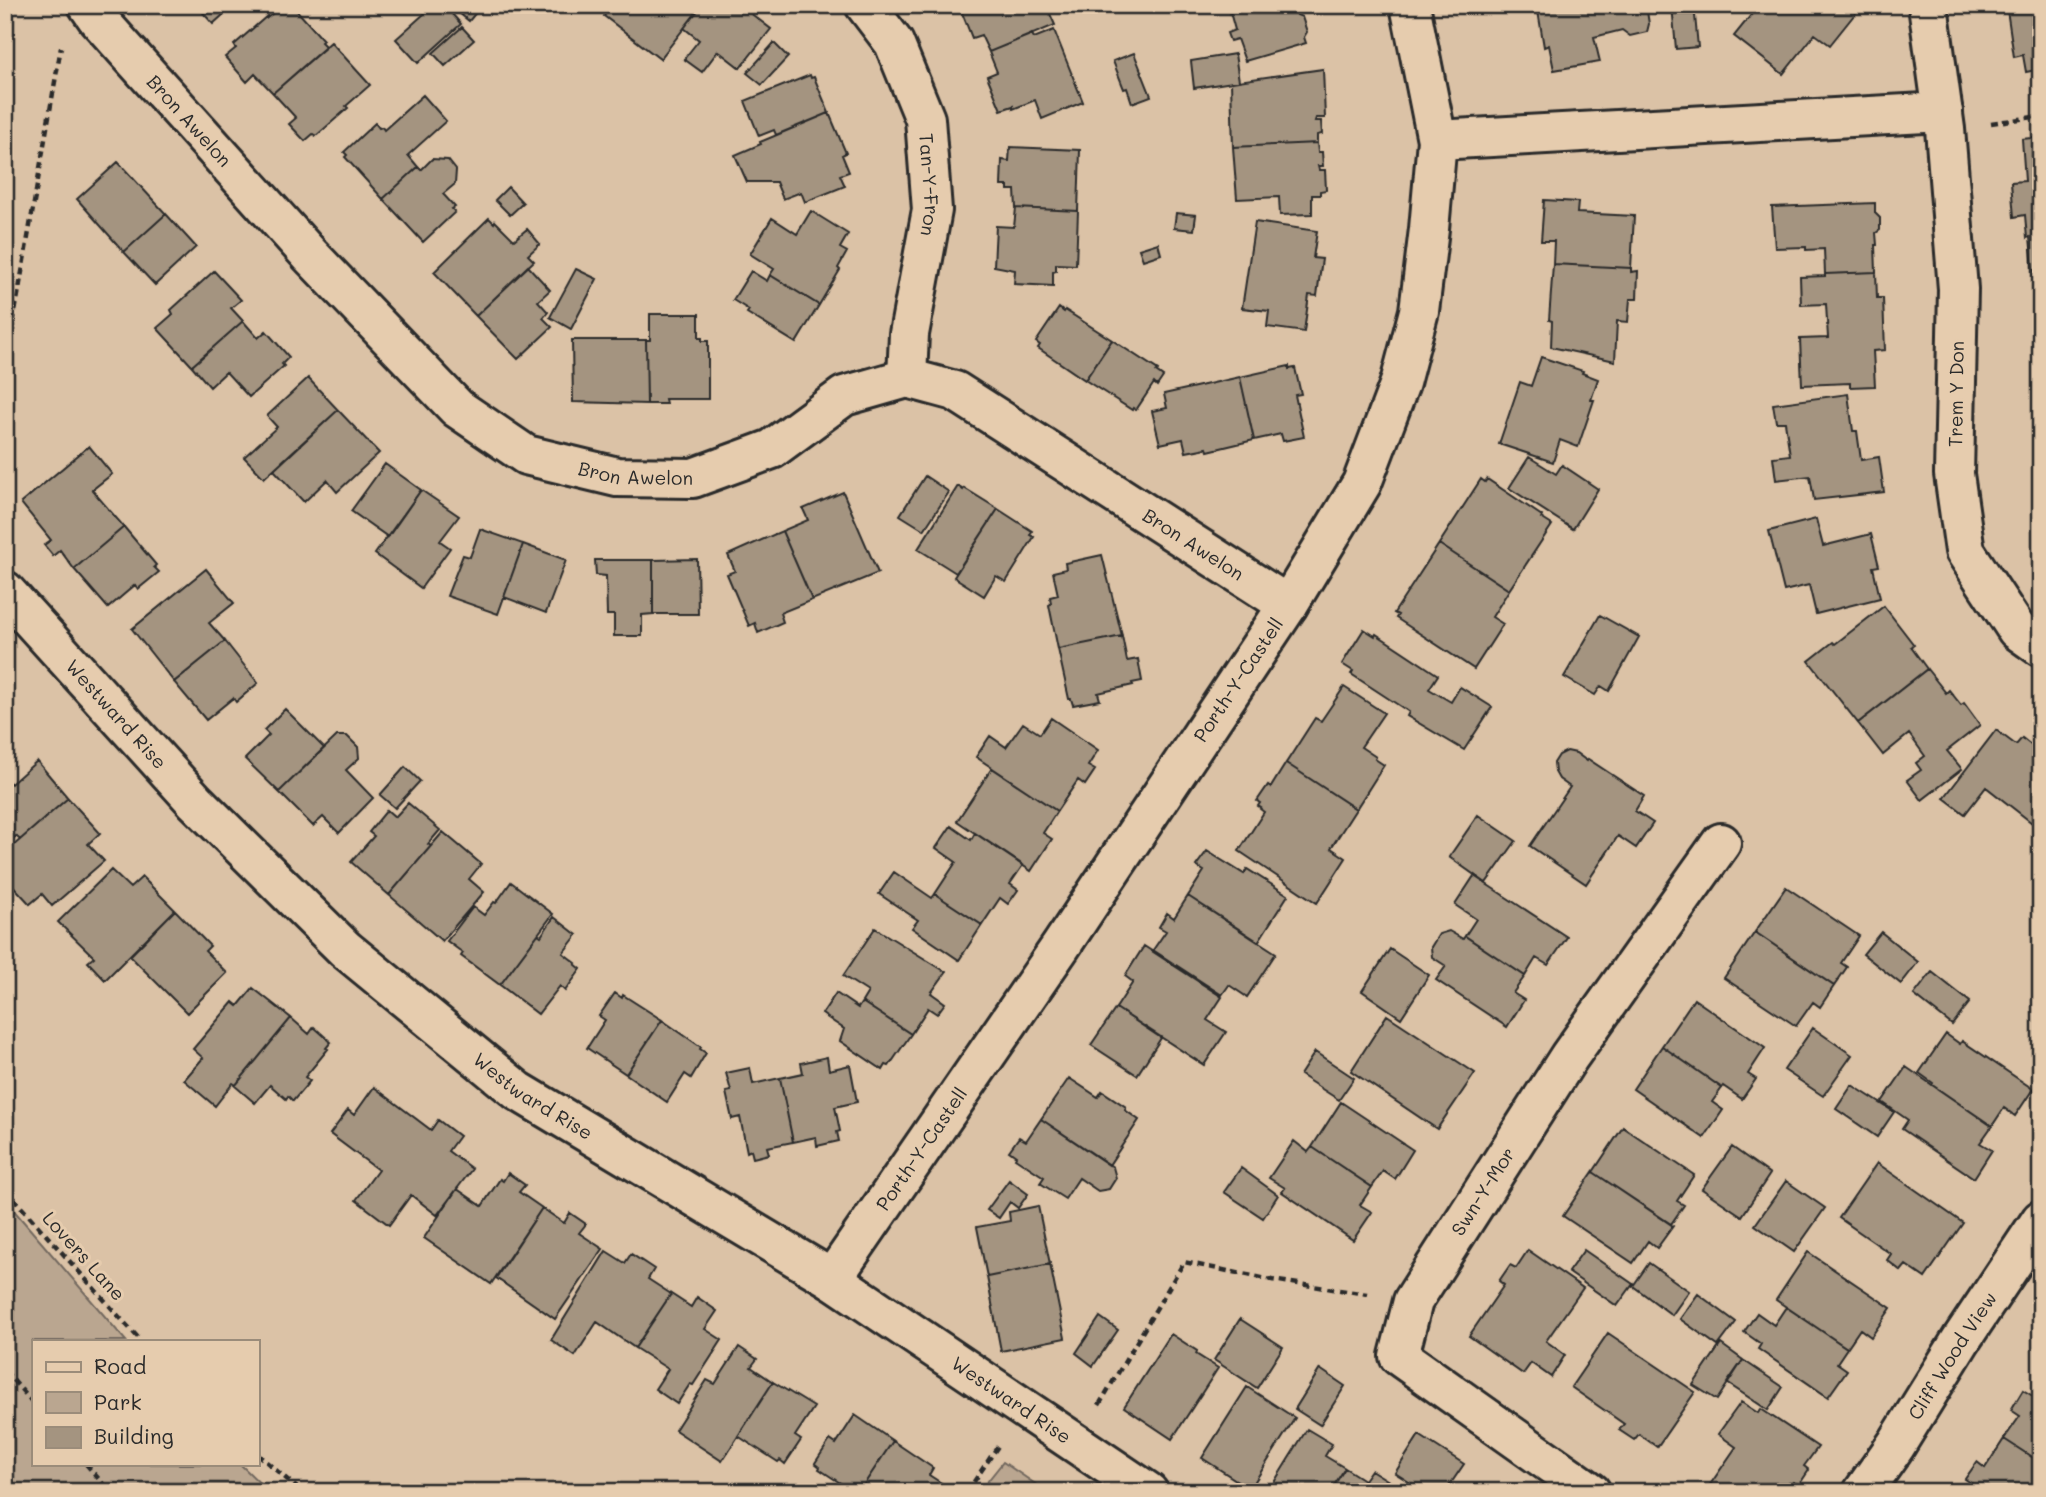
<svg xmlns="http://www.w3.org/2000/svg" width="2046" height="1497" font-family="Mali,sans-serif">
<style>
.green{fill:#baa690;stroke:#72685e;stroke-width:2}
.building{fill:#a49480;stroke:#2b2b2b;stroke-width:2}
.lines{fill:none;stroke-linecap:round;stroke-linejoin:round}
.minor-casing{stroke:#2b2b2b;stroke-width:44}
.path{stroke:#2b2b2b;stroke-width:4.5;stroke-dasharray:7 5;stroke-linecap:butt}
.minor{stroke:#e6ccae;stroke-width:38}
.labels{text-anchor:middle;stroke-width:6;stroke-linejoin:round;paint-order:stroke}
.street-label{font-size:19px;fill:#2b2b2b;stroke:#e6ccae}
</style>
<rect width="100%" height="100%" fill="#dbc2a6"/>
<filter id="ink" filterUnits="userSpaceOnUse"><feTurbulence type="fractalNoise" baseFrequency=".0143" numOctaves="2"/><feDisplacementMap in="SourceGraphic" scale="14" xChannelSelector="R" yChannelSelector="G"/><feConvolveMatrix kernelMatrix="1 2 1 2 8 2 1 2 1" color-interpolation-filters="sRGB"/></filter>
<g filter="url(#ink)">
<path class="green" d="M5 1200 126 1341H33V1464H240L269 1492H5Z
M1003 1462 1047 1492H979Z"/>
<path class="building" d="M196 5H234L213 24Z
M283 5H292L323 40 321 42 326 47 273 93 255 74 247 82 225 57 236 48 234 45 267 16V18Z
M434 5H444L461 24 418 63 396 39Z
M449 5H482L469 21Z
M612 5H702L660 59 604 16Z
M702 5H747L752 9 749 12 771 29 740 68 718 51 702 72 684 59 699 40 684 28Z
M959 5H1046L1055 25 989 52 981 35 972 38Z
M1228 5H1294L1297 15 1302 17 1307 32 1304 37 1306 43 1245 61 1237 39 1230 41 1227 33 1235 30Z
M1537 5H1617L1618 10 1641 6 1647 11 1649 24 1647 32 1630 36 1622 30 1594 37 1600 62 1554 70 1549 45 1544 47Z
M1672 5H1694L1698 47 1676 49Z
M1759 5H1862L1830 45 1815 34 1783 74 1734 36Z
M2016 5H2041V69L2026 72 2023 55 2014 57 2007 10 2017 8Z
M462 27 474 40 445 66 433 53Z
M1054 30 1083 102 1042 119 1035 100 1013 109V106L1001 110 987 76 997 72 989 52 1032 34 1034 38Z
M331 42 370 85 346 106 348 108 316 136 313 134 305 141 289 124 296 118 273 93Z
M774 43 788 57 762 85 747 73Z
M1134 53 1151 96 1132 103 1127 88 1124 89 1113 61Z
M1235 54 1239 81 1194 88 1191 61Z
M1323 69 1325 118H1316L1315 121H1321L1322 134 1317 135V143L1233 147 1231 82Z
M810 75 811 78 814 77 829 113 776 135 774 130 759 136 745 101Z
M423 95 446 121 408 155 418 167 383 199 345 157 347 155 344 152 375 123 379 128 382 127 384 130Z
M829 113 846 153 842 155 849 172 840 175 845 186 805 202 801 192 783 199 776 182H747L735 155 761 144 760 142Z
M2041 137V278L2034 279 2030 237 2027 238 2025 215 2014 217 2011 182 2025 181 2022 139Z
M1317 143 1318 152H1322L1323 166H1318L1319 170H1325L1326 190 1320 191V195H1312V214L1280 215 1279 197 1237 199 1233 147Z
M1010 147 1080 150 1078 211 1016 208 1015 190H1008V186H1001L1002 160 1009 161Z
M432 159 448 160 456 170 455 184 443 194 455 207 452 209 455 212 423 242 383 199 418 167 421 170Z
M118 162 166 214 124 252 77 199Z
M508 187 523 203 510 215 495 200Z
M1544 200 1578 202 1577 213 1634 216 1631 268 1553 264 1554 241H1541Z
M1875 203V213L1880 218V230L1876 233 1877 245H1875L1876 272 1825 274 1824 249 1806 250V247L1775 248 1772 207Z
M1016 208 1078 211 1076 265 1056 264V271L1053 272V286L1014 284 1015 270 994 266 996 226 1014 227Z
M811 211 848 234 840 248 847 252 838 268 840 270 819 305 770 275 774 269 750 254 772 218 797 234Z
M1176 213 1196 215 1194 230 1174 228Z
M166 214 196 247 155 285 124 252Z
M489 218 494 223 495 221 514 240 527 229 540 244 528 255 534 261 476 316 434 272Z
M1255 222 1317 231 1313 258 1322 259 1317 296 1309 295 1304 332 1267 327 1269 311 1242 308Z
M1158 243 1161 254 1143 260 1139 249Z
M1553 264 1631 268V272L1638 271 1637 299H1630L1628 322 1617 321 1615 361 1551 347 1552 321 1549 320Z
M528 266 550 290 538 301 548 312 543 318 552 327 518 359 476 316Z
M576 269 597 279 571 329 550 317Z
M214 271 241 300 231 308 243 321 192 366 157 328 173 314 171 310Z
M751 271 767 281 770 275 819 305 796 343 747 313 749 310 733 300Z
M1876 272 1877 298H1883L1885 350 1873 351 1875 386 1850 387V383L1802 385 1800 339 1828 338 1826 304 1801 305 1800 277 1825 276V274Z
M1059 308 1064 312 1065 310 1112 340 1085 380 1038 348 1040 345 1036 342Z
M650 314H699V338H702V341H708V399H665L666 404H647L646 340H650Z
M243 321 258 338 266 331 289 357 282 364 284 366 249 397 226 372 210 387 192 366Z
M572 340H646L647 404 573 402Z
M1112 340 1158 370 1156 372 1163 377 1157 386 1154 383 1136 410 1133 408 1132 410 1085 380Z
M1541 357 1583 371 1582 373 1598 379 1591 400H1594L1578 447 1560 440 1553 462 1499 444 1520 382 1531 386Z
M1289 366V369L1295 368 1301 394 1295 395 1304 437 1283 441 1281 434 1254 440 1240 377Z
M1240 377 1254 440 1208 451 1207 448 1186 452 1183 439 1160 444 1152 411 1167 408 1164 394Z
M308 378 338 410 264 478 244 457 277 427 267 416Z
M1848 394 1853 431H1857L1861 460 1879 457 1884 492 1814 500 1810 476 1776 480 1773 457 1790 455 1785 422H1776L1773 404Z
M338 410 379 453 337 492 327 480 304 502 274 470Z
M89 446 112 474 92 490 124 527 74 569 60 550 53 556 44 545 51 540 21 503Z
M1529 457 1556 474 1562 465 1598 489 1573 529 1509 488Z
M385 464 421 490 388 537 351 511Z
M925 476 949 492 924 530 900 515Z
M1481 479 1485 482 1487 479 1542 516 1541 518 1552 525 1509 590 1439 544Z
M958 486 963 490 964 488 998 509 956 573 918 549Z
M421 490 459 516 440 541 450 548 421 588 375 554Z
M843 492 878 573 812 600 782 531 808 520 803 509Z
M998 509 1032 531 1030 535 1034 537 1006 582 996 576 984 596 954 577Z
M1816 519 1823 546 1871 534 1879 566 1873 567 1880 598 1816 614 1809 585 1784 591 1769 531Z
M124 527 156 565 154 567 159 572 138 589 135 585 108 608 74 569Z
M480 529 523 544 498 614 447 596 463 555 470 557Z
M782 531 812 600 780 613 783 622 758 633 755 623 749 626 727 574 735 571 728 555Z
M523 544 566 560 546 613 504 597Z
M1439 544 1509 590 1492 617 1503 624 1474 669 1396 618 1398 615 1394 613Z
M1102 555 1122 636 1058 649 1049 605 1051 604 1050 597 1058 595 1053 572 1066 569 1065 563Z
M697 559 698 614H653V560Z
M595 560H653V614L642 615V636H614V615H607L606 576 596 575Z
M206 569 234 603 209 623 225 641 174 682 132 629Z
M1884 606 1914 645 1911 647 1927 669 1858 723 1809 661 1833 642 1835 644Z
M1600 615 1639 637 1609 691 1601 686 1595 695 1564 677Z
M1364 629 1375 636 1376 634 1438 675 1429 689 1451 702 1460 687 1492 707 1464 750 1407 716 1409 712 1351 674 1353 671 1342 664Z
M1122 636 1127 661 1138 659 1142 681 1132 683 1133 685 1098 693 1100 700 1073 705 1071 699H1069L1058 649Z
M225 641 258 683 236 702 233 698 206 720 174 682Z
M1927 669 1946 693 1949 690 1961 705 1964 703 1980 725 1947 751 1962 769 1922 800 1907 780 1921 770 1916 763 1925 756 1909 734 1883 755 1858 723Z
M1344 687 1384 713 1361 747 1376 757 1375 759 1384 765 1356 809 1286 763 1315 718 1321 721Z
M285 709 324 748 279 792 245 759 269 735 264 730Z
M1051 718 1098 750 1088 766 1095 770 1085 785 1078 780 1057 811 976 757 990 736 1006 747 1023 723 1040 734Z
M1996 730 2016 745 2022 738 2041 753V830L1986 787 1965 814 1944 798Z
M337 736H347L358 747 359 758 346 770 373 798 339 833 323 817 313 826 279 792Z
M1567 751 1576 753 1587 761 1588 759 1644 796 1635 811 1653 823 1636 848 1618 836 1586 884 1530 846 1570 787 1559 779 1555 772 1554 763 1559 755Z
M37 761 68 798 20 840 16 836 5 846V780L6 779 11 784Z
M1286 763 1356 809 1331 848 1346 858 1317 903 1239 851 1264 812 1260 809 1261 808 1258 806 1260 803 1257 801 1268 785 1271 787Z
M405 767 420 781 395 808 380 795Z
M992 768 1057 811 1043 833 1052 839 1031 871 957 821Z
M68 798 100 833 88 844 104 861 52 906 42 894 30 904 5 877V853Z
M408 803 440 830 428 844 431 846 389 895 351 862 374 836 369 832 387 810 395 817Z
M1478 815 1516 841 1486 883 1449 857Z
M951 826 971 840 975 833 1023 865 1010 884 1018 890 1008 904 1000 898 982 925 935 894 956 862 936 848Z
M443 832 481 864 469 879 484 892 442 941 389 895Z
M1207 851 1244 874 1247 869 1288 895 1258 942 1188 896 1204 871 1196 866Z
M111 870 130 888 142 877 175 910 105 980 88 962 94 957 58 922Z
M894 872 932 898 935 894 982 925 959 960 912 928 918 920 879 894Z
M1474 876 1567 937 1548 965 1536 958 1525 976 1465 936 1476 919 1455 905Z
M511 882 553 914 500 985 461 956 463 953 447 941 473 907 484 915 494 902 496 903Z
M1786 887 1859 936 1841 963 1847 967 1834 986 1755 932Z
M1188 896 1276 953 1247 997 1229 985 1222 995 1153 950 1166 931 1159 927 1167 913 1174 918Z
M175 910 210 946 205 951 227 973 187 1013 130 956Z
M554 917 577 935 563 953 576 963 575 964 581 969 565 991 560 986 538 1014 500 985 538 934 541 936Z
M875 928 946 972 931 993 945 1003 937 1014 928 1008 911 1034 862 1002 868 992 843 976Z
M1449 931 1463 939 1465 936 1525 976 1513 993 1524 1000 1507 1027 1436 980 1446 966 1432 957 1431 947 1439 934Z
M1755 932 1834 986 1820 1007 1813 1002 1796 1026 1724 978Z
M1881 932 1918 962 1901 984 1863 954Z
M1144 946 1222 997 1207 1020 1226 1032 1204 1065 1116 1008 1133 982 1125 976Z
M1390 949 1429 975 1401 1018 1362 991Z
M1932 972 1970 1002 1952 1025 1914 995Z
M253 988 291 1018 236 1085 233 1083 215 1106 184 1080 203 1058 193 1049 233 1002 238 1006Z
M615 993 622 998 623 995 662 1020 626 1074 587 1048 605 1020 599 1016Z
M836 993 858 1008 862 1002 911 1034 889 1066 886 1065 883 1070 840 1041 844 1029 822 1014Z
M1694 999 1765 1048 1748 1074 1756 1079 1742 1099 1723 1086 1722 1088 1662 1046Z
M1116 1008 1161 1038 1137 1075 1091 1045Z
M1387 1015 1475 1073 1437 1129 1351 1071Z
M291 1018 309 1034 314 1027 331 1042 326 1048 328 1049 305 1077 310 1081 293 1101 288 1096 286 1099 270 1085 255 1103 235 1086Z
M662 1020 701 1047 700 1049 706 1053 691 1078 685 1074 667 1102 626 1074Z
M1813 1028 1852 1055 1823 1096 1784 1070Z
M1946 1034 1960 1044 1962 1041 2033 1089 2015 1116 2004 1108 1992 1126 1932 1085 1933 1083 1919 1073Z
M1662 1046 1722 1088 1712 1102 1723 1110 1704 1138 1633 1089Z
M1315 1052 1354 1078 1339 1100 1300 1075Z
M827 1057 829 1070 850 1065 857 1102 835 1107 840 1131 837 1132 839 1141 817 1146 816 1137 793 1142 780 1078 803 1073 801 1063Z
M1906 1067 1992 1126 1980 1143 1992 1150 1974 1178 1902 1129 1908 1120 1882 1102Z
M750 1068 753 1084 780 1078 793 1142 767 1147 769 1154 753 1158 751 1150 747 1152 740 1117 732 1119 726 1092 731 1091 726 1073Z
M1069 1078 1098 1097 1102 1091 1126 1107 1125 1110 1139 1120 1109 1165 1041 1119Z
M1852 1085 1894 1112 1877 1137 1836 1109Z
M374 1087 431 1130 438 1120 459 1136 448 1151 472 1169 437 1215 411 1195 389 1225 356 1200 378 1170 330 1134 348 1110 354 1115Z
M1341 1102 1413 1150 1395 1179 1383 1171 1372 1187 1312 1147Z
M1041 1119 1113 1167 1116 1178 1109 1189 1098 1191 1079 1178 1065 1199 1040 1183 1044 1177 1015 1158 1016 1156 1009 1151 1019 1137 1026 1141Z
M1623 1127 1694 1175 1677 1201 1684 1205 1671 1224 1593 1172Z
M1294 1141 1308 1152 1312 1147 1372 1187 1360 1205 1372 1212 1353 1240 1282 1192 1285 1188 1269 1178Z
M1732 1147 1770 1174 1742 1216 1702 1189Z
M1877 1163 1963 1223 1925 1278 1906 1265 1901 1271 1887 1260 1891 1254 1839 1218Z
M1241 1168 1278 1195 1263 1218 1224 1192Z
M1593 1172 1673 1226 1657 1248 1648 1241 1633 1263 1563 1216Z
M508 1173 525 1185 519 1192 542 1208 491 1284 424 1238 457 1189 482 1206 500 1179 503 1181Z
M1009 1180 1028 1194 1018 1208 1010 1202 999 1218 987 1210Z
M1786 1181 1825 1208 1794 1252 1755 1225Z
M1038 1206 1050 1264 987 1277 977 1227 1010 1221 1009 1212Z
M542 1208 564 1223 570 1213 586 1224 579 1233 603 1249 555 1319 496 1278Z
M1528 1250 1583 1288 1546 1341 1565 1355 1551 1377 1531 1363 1523 1374 1469 1336 1504 1285 1499 1281 1510 1265 1516 1268Z
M1584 1250 1633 1284 1617 1306 1568 1272Z
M606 1251 625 1263 631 1254 654 1269 648 1279 671 1294 635 1348 597 1322 575 1356 551 1340Z
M1808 1252 1891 1308 1871 1337 1860 1329 1847 1348 1776 1300Z
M1649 1263 1689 1291 1672 1315 1633 1286Z
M1050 1264 1065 1338 1001 1351 987 1277Z
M671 1294 691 1307 697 1297 717 1311 705 1329 722 1340 693 1385 690 1384 677 1404 655 1389 668 1369 635 1348Z
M1698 1294 1736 1322 1718 1346 1680 1319Z
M1786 1307 1847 1348 1837 1363 1847 1370 1828 1397 1758 1349 1761 1344 1744 1332 1757 1313 1774 1325Z
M1100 1317 1118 1330 1093 1366 1076 1353Z
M1240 1319 1283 1347 1257 1388 1214 1360Z
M1608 1333 1695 1392 1657 1447 1639 1434 1634 1440 1619 1430 1624 1424 1571 1387Z
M1171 1334 1197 1351 1196 1354 1218 1368 1172 1439 1124 1407Z
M1721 1344 1743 1360 1717 1400 1693 1385Z
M739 1347 757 1359 751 1367 773 1382 722 1461 675 1430 707 1380 715 1384Z
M1743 1360 1783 1387 1768 1410 1727 1383Z
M1320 1369 1345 1386 1320 1425 1295 1409Z
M773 1382 814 1407 795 1436 801 1440 785 1464 780 1460 778 1462 738 1436Z
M1247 1387 1295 1418 1250 1489 1202 1458Z
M2023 1390 2041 1401V1463L2004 1439 2020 1416 2011 1410Z
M1741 1402 1758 1413 1761 1409 1818 1447 1804 1466 1809 1470 1799 1485 1793 1482 1786 1492H1705L1736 1447 1718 1434Z
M855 1415 893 1441 859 1492H854L819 1469 820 1467 815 1463 830 1440 836 1444Z
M1307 1429 1332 1444 1325 1456 1345 1468 1330 1492H1268Z
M1419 1435 1464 1464 1445 1492H1425L1395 1473Z
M2004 1439 2041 1463V1492H1985L1965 1479 1977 1462 1985 1468Z
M893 1441 933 1468 929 1475 949 1488 946 1492H859Z
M1345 1468 1364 1480 1371 1470 1397 1486 1393 1492H1330Z"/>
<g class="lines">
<g class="minor-casing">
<g id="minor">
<path id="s1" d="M88 5 97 18 310 255 457 408 526 455 617 477 693 478 772 449 844 396 907 378 955 391 1288 605"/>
<path id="s2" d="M865 5 894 43 925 119 932 210 909 334 907 378"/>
<path d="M1928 5 1945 129 1958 289 1954 474 1965 551 2017 630 2041 647"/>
<path d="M1437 140 1943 112"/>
<path id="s3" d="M5 591 195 801 345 949 518 1091 832 1279 1148 1492"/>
<path id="s4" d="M832 1279 1061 946 1288 605 1362 483 1400 383 1419 311 1429 229 1437 140 1410 5"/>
<path id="s5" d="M1591 1492 1399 1356 1413 1301 1569 1057 1721 843"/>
<path id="s6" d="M1863 1492 1896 1445 1961 1340 2041 1220"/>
</g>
</g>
<path class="path" d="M1991 123 2041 116
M5 370 61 47
M5 1189 141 1341
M5 1371 33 1403
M1099 1405 1184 1262 1272 1280 1367 1294
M257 1454 302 1492
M86 1464 110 1492
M967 1492 998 1446"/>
<use href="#minor" class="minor"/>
</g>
</g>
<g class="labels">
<g class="street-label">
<text dy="7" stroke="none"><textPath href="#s1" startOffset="154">Bron Awelon</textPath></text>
<text dy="7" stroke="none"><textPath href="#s2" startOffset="196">Tan-Y-Fron</textPath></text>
<text transform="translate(1956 394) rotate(-89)" y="7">Trem Y Don</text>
<text dy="7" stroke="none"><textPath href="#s1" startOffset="742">Bron Awelon</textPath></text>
<text dy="7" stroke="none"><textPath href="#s1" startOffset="1372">Bron Awelon</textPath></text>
<text dy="7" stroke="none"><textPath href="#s4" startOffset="724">Porth-Y-Castell</textPath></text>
<text dy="7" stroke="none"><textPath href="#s3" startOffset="166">Westward Rise</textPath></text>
<text dy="7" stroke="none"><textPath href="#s3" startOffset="733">Westward Rise</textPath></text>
<text dy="7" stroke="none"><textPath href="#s4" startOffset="158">Porth-Y-Castell</textPath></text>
<text dy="7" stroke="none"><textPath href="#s5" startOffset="422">Swn-Y-Mor</textPath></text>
<text transform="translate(84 1256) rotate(48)" y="7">Lovers Lane</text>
<text dy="7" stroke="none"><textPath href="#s6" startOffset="163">Cliff Wood View</textPath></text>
<text dy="7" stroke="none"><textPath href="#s3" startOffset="1300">Westward Rise</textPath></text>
</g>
</g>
<rect width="2046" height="1497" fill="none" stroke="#e6ccae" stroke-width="28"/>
<rect x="14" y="14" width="2018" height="1469" fill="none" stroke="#2b2b2b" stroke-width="2.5" filter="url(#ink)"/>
<rect x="32" y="1340" width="228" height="126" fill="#e6ccae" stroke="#9b8c7a" stroke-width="2"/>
<rect x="46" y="1362" width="35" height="10" fill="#e6ccae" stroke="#9b8c7a" stroke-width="2"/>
<text x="94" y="1374" font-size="21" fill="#2b2b2b">Road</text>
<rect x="46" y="1392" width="35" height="21" fill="#baa690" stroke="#9b8c7a" stroke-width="2"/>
<text x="94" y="1410" font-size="21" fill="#2b2b2b">Park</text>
<rect x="46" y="1427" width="35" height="21" fill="#a49480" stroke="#9b8c7a" stroke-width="2"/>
<text x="94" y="1444" font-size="21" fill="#2b2b2b">Building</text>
</svg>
